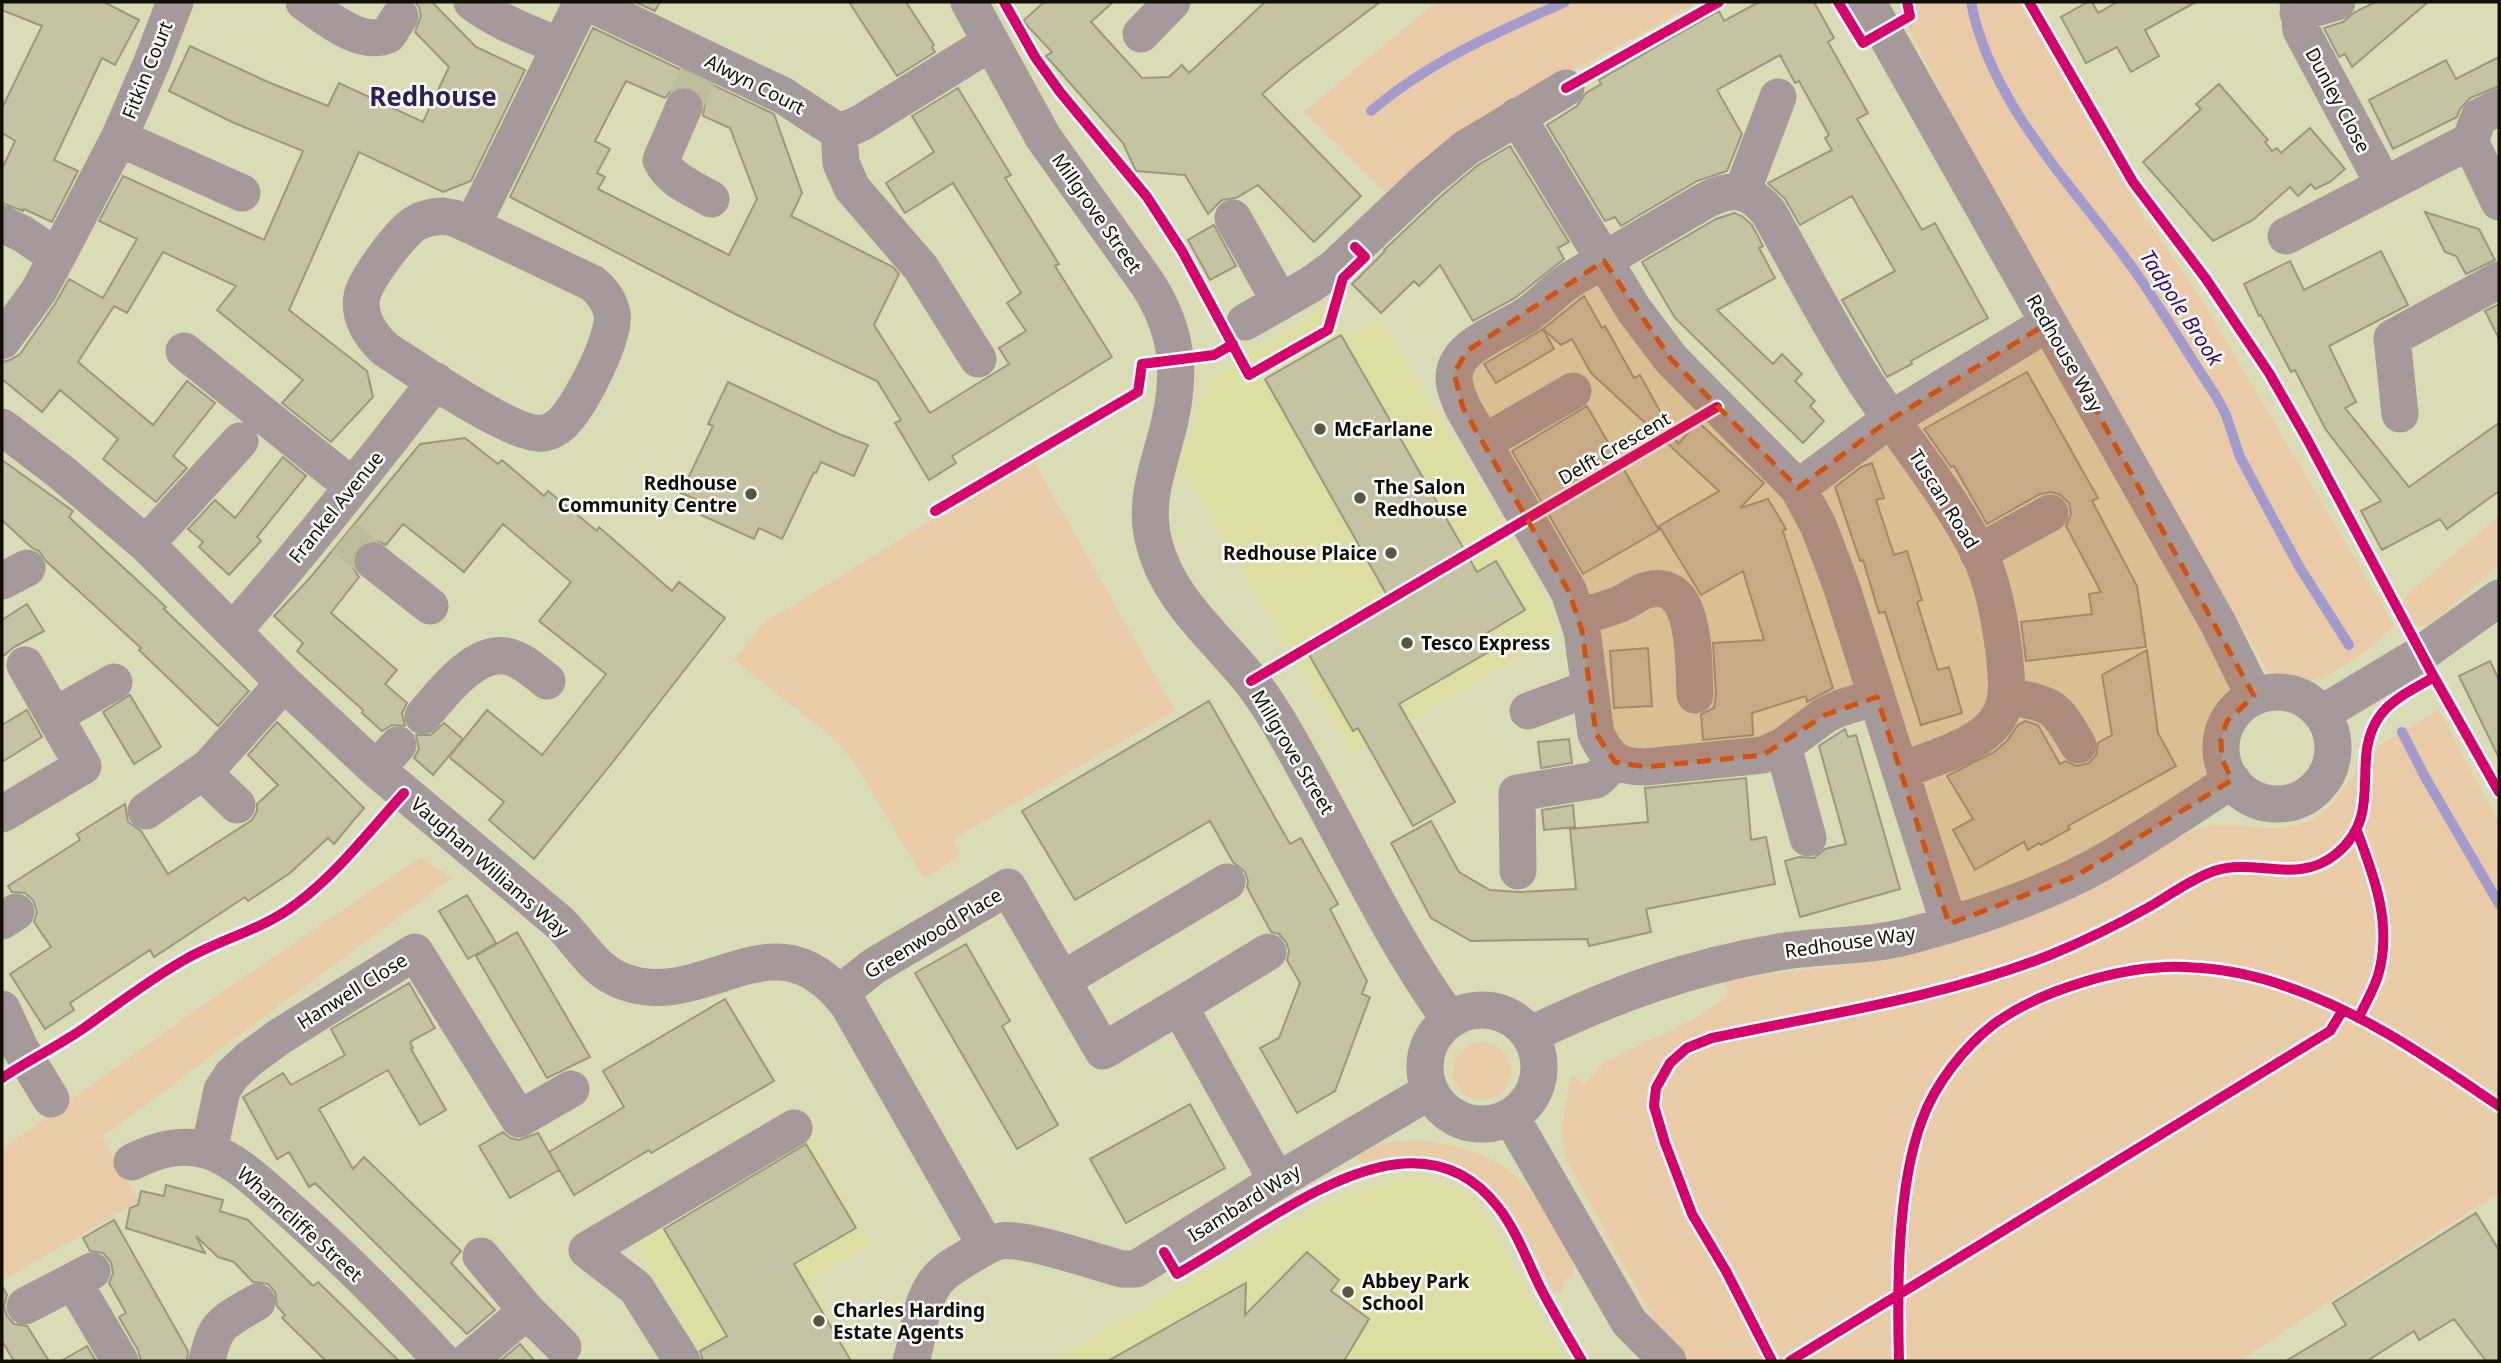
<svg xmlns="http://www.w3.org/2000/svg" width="2501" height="1363" font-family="'Noto Sans',sans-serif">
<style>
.built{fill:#dcdea2}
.green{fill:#e9cba8}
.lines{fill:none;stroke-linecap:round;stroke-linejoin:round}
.stream{stroke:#a39acd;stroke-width:10}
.building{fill:#c6c2a4;stroke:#9c987a;stroke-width:2;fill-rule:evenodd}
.minor-tunnel{stroke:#bcbd9a;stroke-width:37;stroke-dasharray:37 18;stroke-linecap:butt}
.minor{stroke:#a59999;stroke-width:37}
.cycleway-casing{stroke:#fff;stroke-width:15}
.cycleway{stroke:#d6006c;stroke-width:10}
.marked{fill:#d2520b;fill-opacity:0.2;stroke:#d2520b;stroke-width:5;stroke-dasharray:14 9;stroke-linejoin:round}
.poi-dot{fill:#57573f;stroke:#fff;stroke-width:2.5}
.labels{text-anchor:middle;stroke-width:5;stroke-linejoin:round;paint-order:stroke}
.street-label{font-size:19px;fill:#100f00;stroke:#fff}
.poi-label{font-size:19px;font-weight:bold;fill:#100f00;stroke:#fff;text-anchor:start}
.water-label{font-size:21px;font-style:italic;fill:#340b7a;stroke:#fff}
.district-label{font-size:26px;font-weight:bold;fill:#2c1f59;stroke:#fff}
</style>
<rect width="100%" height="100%" fill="#dadcb5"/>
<path class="built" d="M1330 305 1348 338 1380 319 1525 559 1553 615 1557 636 1352 754 1280 634 1187 474 1181 460 1209 378Z
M805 1130 872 1244 811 1281 858 1361H705L629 1231Z
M1417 1178 1462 1191 1483 1212 1565 1361H1051L1328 1202 1379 1185Z"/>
<path class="green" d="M1436 2H1697L1617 47 1509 103 1427 157 1385 192 1304 112Z
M1900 2H2019L2142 213 2199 296 2394 625C2379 642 2334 677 2312 681 2300 683 2281 674 2268 671L2026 261 1900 11Z
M1032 459 1175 711 953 839 961 855 924 879 856 765 836 740 734 660 762 625 777 615Z
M2499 516V565L2428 626 2415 627 2400 608 2407 595Z
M2439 710 2499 823V1193L2335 1297 2240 1361H1687L1661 1332 1567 1161C1558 1133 1564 1105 1572 1076L1585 1084 1605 1062 1698 1017 1728 997 1725 980 1899 958 1944 946 2046 909 2172 839 2211 825 2282 828 2305 823 2317 818 2327 809 2378 746Z
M421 857 451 878 102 1137 139 1201 2 1281V1149L213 998Z
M1453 1071a29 29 0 1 1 58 0a29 29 0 1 1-58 0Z
M1416 1140C1483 1147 1520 1167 1554 1224 1567 1247 1575 1252 1573 1279H1563V1293L1553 1292C1510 1200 1480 1134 1362 1165L1357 1154 1382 1143Z"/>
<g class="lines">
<path class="stream" d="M1971 2C1990 103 2073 186 2132 267 2162 309 2187 353 2216 396L2226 415 2240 457 2271 515 2300 568 2349 645
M1371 111C1428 62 1497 32 1565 2
M2402 732 2425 777 2499 904"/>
</g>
<path class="building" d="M2 2H104L139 20 115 65 102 58 54 160 78 171 52 222 24 209 23 211 2 203V169L15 141 2 133V108L42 26 2 10Z
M415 2H432L476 47 525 70 471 181 443 192 359 152 289 310 367 371 373 397 331 442 282 403 303 380 217 310 236 286 163 252 127 313 114 306 78 362 153 425 187 381 215 403 173 456 187 468 156 502 103 459 118 439 60 390 42 412 2 379V362L10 360 20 354 55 304 69 279 103 298 137 239 99 221 123 176 264 240 303 151 232 122 169 91 190 46 268 82 328 106 339 83 423 122 449 67 415 32 421 16 419 7Z
M635 2H660L655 11Z
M849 2H906L934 45 932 47 935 52 897 76Z
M1044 2H1113L1091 22 1142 78 1169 77 1182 65 1189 73 1265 2H1380L1294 67 1262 94 1361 196 1314 242 1258 185 1236 198 1222 200 1208 214 1185 175 1136 171 1123 143 1046 56 1052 52 1023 21Z
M1759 2H1814L1834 38 1828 42 1868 113 1857 119 1922 230 1935 223 1988 318 1911 361 1912 364 1887 377 1842 300 1895 271 1852 196 1800 225 1785 199 1768 183 1832 150 1825 138 1829 135 1799 81 1795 83 1780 55 1717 90 1742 134 1727 171 1697 181 1621 226 1615 217 1605 221 1547 125 1577 106 1586 93 1601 84 1599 80 1687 29 1719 11 1724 21Z
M2088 2H2092L2098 13 2117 2H2196L2145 30 2159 56 2131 72 2117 47 2086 63 2061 17Z
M2375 2H2428L2352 67 2345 54 2339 57 2324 28 2343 22 2355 12Z
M593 28 774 114 802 193 791 216 893 267 899 274 874 325 930 413 1009 364 999 348 1026 331 1007 303 1021 293 953 183 905 213 886 183 934 152 912 116 958 88 1011 175 1005 178 1059 264 1055 266 1112 357 952 456 956 463 929 480 895 423 901 420 877 381 739 316 510 197ZM626 81 665 98 671 91 681 86 693 88 701 95 705 104 703 116 730 128 757 199 729 255 598 189 605 177 597 173 610 149 595 141Z
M2499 57V86L2470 98 2460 109 2457 117 2393 149 2369 100 2446 60 2456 79Z
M2219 84 2268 140 2265 142 2272 151 2277 148 2281 153 2310 128 2345 169 2330 182 2315 189 2311 184 2298 196 2290 187 2253 220 2213 241 2143 162 2201 109 2196 104Z
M1510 146 1569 242 1558 248 1564 259 1515 298 1473 321 1440 265 1419 286 1414 281 1381 313 1352 284 1385 251 1384 250 1439 198 1478 165Z
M2425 212 2479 229 2495 260 2466 274 2456 256 2445 252Z
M1734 213 1742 216 1752 225 1763 246 1759 248 1775 278 1717 310 1773 364 1782 354 1802 374 1795 381 1815 401 1810 406 1824 421 1803 443 1675 318 1642 262 1716 219Z
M1214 225 1236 266 1210 280 1188 240Z
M2381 251 2408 305 2329 346 2356 402 2345 408 2409 487 2499 423V491L2447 529 2440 519 2382 550 2361 511 2381 501 2326 430 2295 370 2291 372 2261 315 2259 316 2244 284 2290 261 2304 290Z
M1584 296 1602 328 1605 326 1634 378 1640 375 1678 444 1698 422 1764 483 1740 508 1768 499 1786 529 1783 531 1833 688 1807 702 1806 696 1752 713 1753 735 1703 740 1701 714 1714 708 1716 695 1713 643 1764 640 1743 571 1701 595 1659 526 1719 491 1591 373 1572 339 1561 345 1543 329Z
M2499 304V339L2485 311Z
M1543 329 1554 349 1496 383 1484 364Z
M1341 335 1477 572 1496 561 1525 610 1482 636 1490 651 1399 704 1455 802 1413 826 1358 728 1353 731 1308 653 1392 604 1265 379Z
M2027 372 2098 498 2092 501 2137 586 2146 647 2026 661 2021 622 2092 614 2089 594 2101 592 2066 526 2071 514 2069 503 2060 495 2051 492 2040 494 1987 524 1954 466 1951 467 1924 429Z
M728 382 839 434 868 445 854 476 821 462 816 473 814 472 782 539 759 528 754 539 701 515 707 504 681 493 713 426 708 424Z
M1587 406 1659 530 1583 574 1512 451Z
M465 438 498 464 502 460 544 496 548 491 597 531 599 527 672 591 679 582 725 618 612 763 534 859 489 820 504 802 449 757 487 710 542 755 606 674 539 621 571 582 503 524 464 572 403 524 386 545 375 540 365 542 357 548 352 559 353 568 359 577 331 613 397 670 385 684 407 703 402 713 405 726 392 725 382 731 362 713 363 710 297 651 303 643 274 616 310 578 420 444Z
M283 457 306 476 257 537 261 541 229 575 199 547 203 542 188 529 215 500 235 518Z
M2 460 73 511 69 517 166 607 164 609 249 691 218 726 139 650 141 648 46 561 39 551 32 548 2 520Z
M1872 463 1884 498 1876 500 1894 555 1907 551 1922 600 1917 602 1938 670 1949 667 1962 713 1921 725 1885 612 1879 613 1863 560 1860 561 1835 487 1861 467Z
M27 604 44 631 14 647 2 657V620Z
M1648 648 1652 706 1614 708 1610 651Z
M2147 650 2158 733 2176 766 2068 826 2070 829 2041 845 2039 843 2028 850 2024 842 1975 870 1953 830 1973 819 1947 776 1994 752 2007 741 2018 725 2025 721 2038 725 2060 764 2065 761 2077 766 2089 763 2096 755 2098 743 2112 735 2102 675Z
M2490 661 2499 680V758L2459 676Z
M130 695 161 747 134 764 103 712Z
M1209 701 1290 844 1301 838 1338 904 1330 909 1367 981 1362 994 1370 997 1335 1091 1297 1113 1260 1048 1279 1038 1300 983 1287 960 1289 951 1286 942 1279 934 1271 932 1247 887 1248 881 1245 872 1233 862 1210 821 1075 900 1022 811Z
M27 710 42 737 2 762V725Z
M277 722 364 808 334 844 328 838 290 873 248 901 245 897 154 957 150 950 70 1003 74 1010 45 1029 10 974 51 947 34 922 37 912 33 900 25 893 12 892 8 886 80 840 77 834 125 804 128 822 141 831 168 874 252 820 257 811V804L278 785 248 755Z
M444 723 463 739 433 775 414 758 419 749 416 735H431Z
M1845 729 1848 737 1856 735 1900 889 1800 917 1785 861 1799 857 1814 858 1825 849 1846 844 1819 746Z
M1569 739 1572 763 1541 768 1538 742Z
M1746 778 1751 840 1766 837 1775 884 1646 909 1651 932 1589 946 1587 939 1471 941 1431 918 1391 843 1431 821 1459 872 1490 890 1519 892 1576 889 1570 829 1648 822 1645 788Z
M1573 805 1575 827 1544 830 1542 810Z
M467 895 496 943 468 959 439 911Z
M517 932 590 1057 547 1078 476 956Z
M966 944 1010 1021 1002 1026 1058 1125 1017 1149 915 973Z
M409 983 435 1028 410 1042 413 1048 411 1049 446 1110 420 1125 388 1070 319 1109 353 1169 364 1157 461 1251 451 1263 495 1310 467 1334 315 1183 309 1187 289 1152 277 1159 243 1097 283 1073 291 1085 345 1055 331 1029Z
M725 999 774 1081 651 1153 649 1150 574 1195 549 1152 624 1107 603 1071Z
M1190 1104 1225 1168 1126 1223 1090 1159Z
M503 1132 510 1138 519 1140 538 1133 559 1170 510 1198 479 1146Z
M806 1144 856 1228 794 1264 851 1361H703L700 1351 727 1336 664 1229Z
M166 1185 223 1200 220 1211 248 1220 313 1286 318 1282 399 1361H326L282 1318 285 1315 277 1306 275 1292 268 1284 253 1282 234 1262 218 1257 196 1236 205 1253 126 1228 130 1208 138 1205 141 1191 164 1196Z
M2476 1213 2499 1250V1361H2486L2454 1319 2419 1340 2414 1331 2367 1361H2286L2346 1325 2333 1303Z
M114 1220 188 1351 187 1361H141L138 1350 119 1317 126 1313 109 1283 113 1273 111 1262 103 1253 90 1251 83 1238Z
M1307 1252 1339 1280 1331 1291 1369 1319 1344 1361H1108L1246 1283 1245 1315Z
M2 1286 7 1295 4 1306 7 1316 14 1324 27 1326 49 1361H14L2 1341Z
M520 1344 535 1361H500Z
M87 1346 96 1361H61Z"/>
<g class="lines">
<path class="minor-tunnel" d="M684 107 698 74
M344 537 373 561"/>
<path class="minor" d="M304 2C326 17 360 47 388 35L400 16
M472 2C498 22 529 33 559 46
M587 2 782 95C792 101 832 129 839 130 847 130 854 126 861 123L990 43
M969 2 1043 137 1147 283C1181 335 1182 381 1165 440 1156 473 1145 504 1153 539 1166 598 1215 636 1251 681 1275 712 1293 747 1312 781 1356 861 1396 946 1450 1020
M1864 2 1873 12 2218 623 2254 696
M2298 2 2301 30 2384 185
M2298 13 2337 2
M1141 34 1172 2
M684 107 661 160C670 180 692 188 711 199
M1517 116 1634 310 1671 359 1798 488 1818 525 1841 585 1949 924
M839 130 841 163 852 188 921 268 978 359
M119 138 242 193
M2470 141 2479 117 2499 107
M1742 192 1778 97
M442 216 454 218 472 226 592 283C602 291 609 300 612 313 616 336 582 401 566 419 561 426 552 431 544 433 515 438 413 367 385 349 371 336 358 317 362 296 366 279 401 231 416 223 424 218 432 217 442 216Z
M1233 218 1280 302
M2 224 23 234 57 257 38 292 2 341
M472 226 582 2
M2286 236 2470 141 2499 202
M57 257 119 138 152 62 175 2
M1245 322 1310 285 1334 268 1425 182 1466 148 1566 88
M184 351 352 486
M2400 414 2392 338 2499 280
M2 427 62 473 146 544 284 683 376 769 560 923C580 943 594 971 622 981 708 1014 774 905 849 1006L986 1246
M1483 443 1573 391
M1798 488 1885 423 2048 323
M146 544 240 441
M1978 553 2050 513
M373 561 430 606
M2 581 27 568
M1579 617C1592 613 1607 609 1620 604 1629 600 1636 594 1644 591 1699 572 1693 665 1695 695
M233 631C304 550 370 465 436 381
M2221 748a56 56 0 1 1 112 0a56 56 0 1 1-112 0Z
M2006 696C2051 704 2055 704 2078 745
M1877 697 1840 708 1825 715 1783 746 1763 755 1646 767C1617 767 1609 760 1596 734L1582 631 1569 592 1463 408C1456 392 1449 376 1459 361 1469 342 1509 327 1527 315 1542 304 1554 291 1570 280L1706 200C1734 186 1749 189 1769 213 1801 270 1831 329 1866 383 1904 441 1949 493 1980 555 1994 585 2000 620 2004 652 2006 672 2010 696 2000 715 1985 745 1930 759 1900 771
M1528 711 1590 688
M2321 714 2421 654 2499 598
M54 716 114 682
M423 716C442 694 476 647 510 657 524 661 535 672 547 681
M1783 746 1808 838
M376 769 398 745
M203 772 237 805
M146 811 209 767 284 683
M2 814 83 766 25 665
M1518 871 1517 793 1596 780 1615 762
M2 921 16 912
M1062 980 1227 882
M840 993 874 966 1008 887 1103 1051 1179 1006 1277 1181
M1179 1006 1268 952
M2 1009 20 1048 51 1099
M1425 1067a57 57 0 1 1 114 0a57 57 0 1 1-114 0Z
M1530 1035C1615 994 1686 968 1779 952 1821 945 1864 947 1905 937 1970 920 2039 897 2098 865 2144 839 2188 809 2232 780
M1511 1117 1629 1322 1668 1361
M209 1151 222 1090 232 1075 249 1059 279 1037 415 952 519 1119 571 1089
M132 1162C156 1150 182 1142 209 1151 237 1161 261 1185 283 1204 339 1253 392 1306 442 1361
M481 1256 527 1311 563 1347
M73 1281 120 1361
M25 1306 92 1271
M207 1361C215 1322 224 1322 257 1302
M468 1361 527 1311
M682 1361 636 1288 587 1250 794 1128
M911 1361C919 1338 918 1311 931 1289 938 1275 950 1268 963 1260 975 1253 987 1244 1001 1241 1025 1237 1095 1262 1122 1269H1136L1277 1181 1430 1091"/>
<g class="cycleway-casing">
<path id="cycleway" d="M1004 2 1035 57 1060 92 1147 197 1182 251 1249 375 1328 330 1343 278 1365 257 1355 247
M1838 2 1863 43 1910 16 1907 2
M2029 2 2133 182 2206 279 2269 373 2307 439 2434 677 2499 792
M1566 88 1719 2
M935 511 1138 392 1142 364 1214 355 1233 344
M1251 681 1717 407
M2357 831C2374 876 2392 923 2379 972 2375 988 2366 1002 2359 1017
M2 1078C29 1060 58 1046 84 1028 118 1004 150 979 186 959 221 939 264 929 296 904 337 874 370 830 404 793
M1164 1252 1177 1274C1205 1258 1232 1241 1259 1224 1330 1181 1431 1121 1498 1207 1516 1230 1527 1260 1540 1287 1553 1312 1568 1337 1582 1361
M1772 1361 1726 1271 1692 1214 1665 1143 1654 1106 1656 1088 1670 1063 1687 1048 1712 1038C1825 1014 1941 998 2050 955 2084 941 2117 925 2149 907 2170 895 2191 879 2214 871 2255 857 2297 886 2336 854 2386 813 2349 761 2379 717 2391 699 2416 688 2434 677
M1790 1361 2330 1031 2343 1010
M1899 1361C1897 1290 1897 1186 1922 1120 1935 1084 1964 1047 1994 1024 2042 989 2125 965 2184 967 2220 968 2255 975 2288 987 2366 1014 2431 1060 2499 1106"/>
</g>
<use href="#cycleway" class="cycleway"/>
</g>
<path class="marked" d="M1604 261 1671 359 1798 488 1885 423 2048 323 2254 696 2227 721 2221 740 2222 759 2232 780 2076 876 1949 924 1877 697 1825 715 1763 755 1646 767 1615 762 1596 734 1582 631 1569 592 1463 408 1454 373 1467 351Z"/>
<g class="poi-dot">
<circle cx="1320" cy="429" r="7"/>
<circle cx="751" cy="494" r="7"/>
<circle cx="1360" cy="498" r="7"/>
<circle cx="1391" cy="553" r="7"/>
<circle cx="1407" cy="643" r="7"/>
<circle cx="1348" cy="1292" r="7"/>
<circle cx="819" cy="1321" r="7"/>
</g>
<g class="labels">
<g class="street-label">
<text transform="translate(147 70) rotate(-68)" y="7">Fitkin Court</text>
<text transform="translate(755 84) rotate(27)" y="7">Alwyn Court</text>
<text transform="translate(2338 100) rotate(62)" y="7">Dunley Close</text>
<text transform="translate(1097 213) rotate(55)" y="7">Millgrove Street</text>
<text transform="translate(2065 353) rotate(60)" y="7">Redhouse Way</text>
<text transform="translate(1614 448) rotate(-30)" y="7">Delft Crescent</text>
<text transform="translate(1944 499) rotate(58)" y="7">Tuscan Road</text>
<text transform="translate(336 507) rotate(-51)" y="7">Frankel Avenue</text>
<text transform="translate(1293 752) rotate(59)" y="7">Millgrove Street</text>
<text transform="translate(490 867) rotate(41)" y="7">Vaughan Williams Way</text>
<text transform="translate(933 933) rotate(-31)" y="7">Greenwood Place</text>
<text transform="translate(1850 942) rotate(-8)" y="7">Redhouse Way</text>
<text transform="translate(352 991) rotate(-32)" y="7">Hanwell Close</text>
<text transform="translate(1244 1203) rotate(-32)" y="7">Isambard Way</text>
<text transform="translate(300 1224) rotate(42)" y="7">Wharncliffe Street</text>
</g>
<g class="poi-label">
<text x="1334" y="436">McFarlane</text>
<text x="737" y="490" text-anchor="end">Redhouse<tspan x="737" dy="22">Community Centre</tspan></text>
<text x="1374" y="494">The Salon<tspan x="1374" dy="22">Redhouse</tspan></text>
<text x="1377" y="560" text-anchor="end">Redhouse Plaice</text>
<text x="1421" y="650">Tesco Express</text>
<text x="1362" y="1288">Abbey Park<tspan x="1362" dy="22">School</tspan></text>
<text x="833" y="1317">Charles Harding<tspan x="833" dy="22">Estate Agents</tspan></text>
</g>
<g class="water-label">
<text transform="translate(2181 308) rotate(57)" y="7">Tadpole Brook</text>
</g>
<g class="district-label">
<text x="433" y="106">Redhouse</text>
</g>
</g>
<rect width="2501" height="1363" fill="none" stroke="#100f00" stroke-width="7"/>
</svg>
